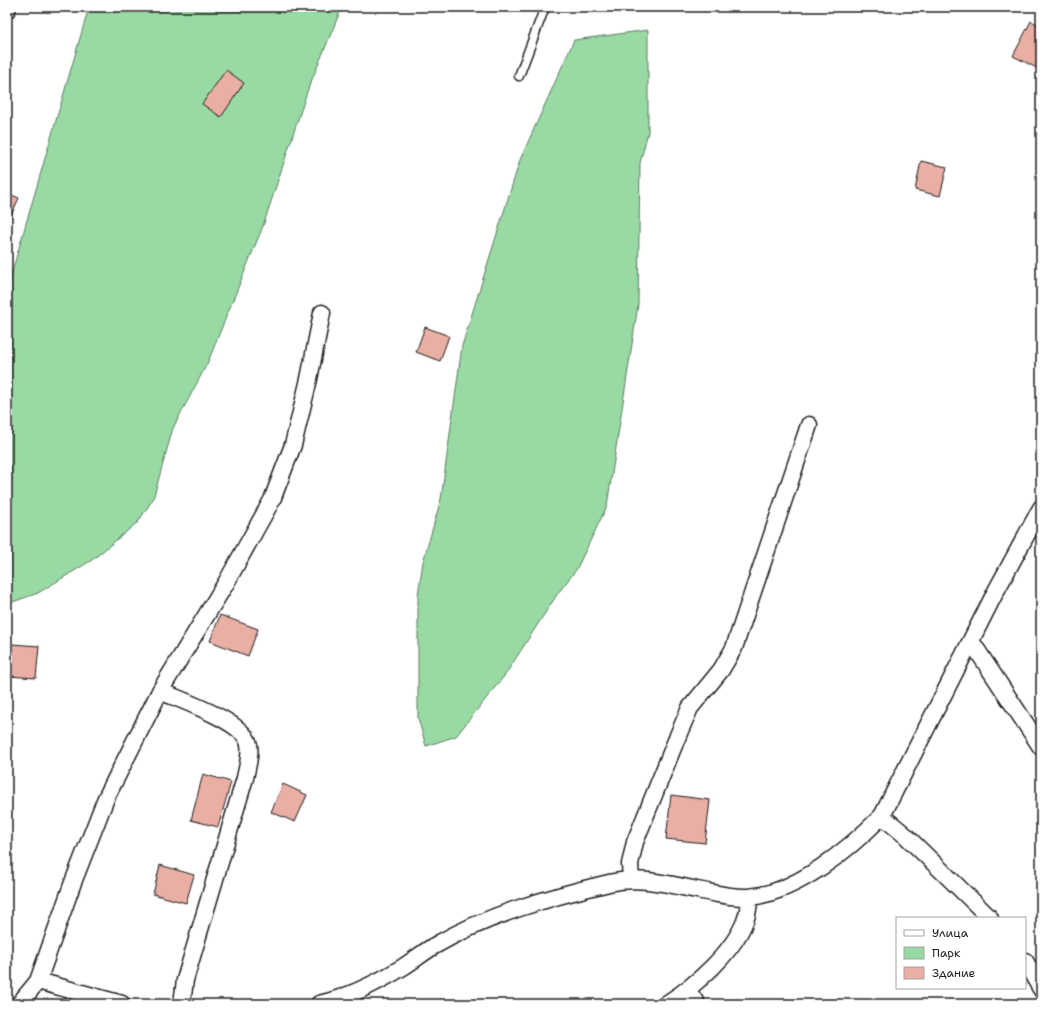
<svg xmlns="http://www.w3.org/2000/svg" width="1048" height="1011" font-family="'Shantell Sans',sans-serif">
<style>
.green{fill:#99daa4;stroke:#5a7b60}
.building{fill:#e9afa4;stroke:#1c1c1c}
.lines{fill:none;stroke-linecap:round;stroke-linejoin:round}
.service-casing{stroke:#1c1c1c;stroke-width:11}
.minor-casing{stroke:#1c1c1c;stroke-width:19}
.service{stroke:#fff;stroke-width:8}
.minor{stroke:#fff;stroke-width:16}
</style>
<rect width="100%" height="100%" fill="#fff"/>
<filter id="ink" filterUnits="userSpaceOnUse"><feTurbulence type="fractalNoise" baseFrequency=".025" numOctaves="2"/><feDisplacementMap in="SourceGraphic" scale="8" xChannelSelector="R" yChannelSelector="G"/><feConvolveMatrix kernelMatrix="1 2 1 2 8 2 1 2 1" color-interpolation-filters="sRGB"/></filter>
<g filter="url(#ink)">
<path class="green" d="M89 7H342L308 89 263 226 207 364 173 428 153 499 138 522 92 560 38 593 7 604V289Z
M648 30V132L640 163 638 305 607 506 576 570 558 593 505 675 456 736 426 746 418 718V595L423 562 441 499 462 346 520 160 574 40Z"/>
<path class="building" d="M1031 21 1041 26V70L1013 56Z
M226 70 244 83 221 117 202 104Z
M921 161 947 167 940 196 915 190Z
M7 193 19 198 7 224Z
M425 327 449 336 440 361 416 352Z
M220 615 258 629 248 656 210 641Z
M12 644 39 646 36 678 9 676Z
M203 774 231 782 218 827 191 820Z
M283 784 307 795 295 822 271 812Z
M671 795 710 800 705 843 666 839Z
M160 865 194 875 186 903 153 894Z"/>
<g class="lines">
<g class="service-casing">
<path id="service" d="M519 76 545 7"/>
</g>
<g class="minor-casing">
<path id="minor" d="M7 10 8 7
M971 641 1041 747
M160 691C180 700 246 722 249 745 251 756 247 767 245 778L185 980 182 1004
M882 816 905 835 990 918
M631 880 630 864 635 842 679 733 690 708 721 670 734 648 809 425
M1025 961 1041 989
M38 981 122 1004
M688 991 697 1004
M19 1004 38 981 72 885 106 798 160 691 226 583 272 500 293 445 309 379 322 313
M319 1004C349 997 377 983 403 967 414 960 424 952 434 946 487 915 550 897 609 883 639 876 668 884 697 890 714 893 732 898 749 897 797 893 850 848 882 816L996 591 1041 508
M666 1004C695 986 737 950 747 915 748 909 749 903 750 897"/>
</g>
<use href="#service" class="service"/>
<use href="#minor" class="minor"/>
</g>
</g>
<rect width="1048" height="1011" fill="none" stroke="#fff" stroke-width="24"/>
<rect x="12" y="12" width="1024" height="987" fill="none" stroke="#1c1c1c" stroke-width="1.5" filter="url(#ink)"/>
<rect x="896" y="917" width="130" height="72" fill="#ffffff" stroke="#a4a4a4"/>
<rect x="904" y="930" width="20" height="6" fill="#ffffff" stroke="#a4a4a4"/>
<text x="932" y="937" font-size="12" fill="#1c1c1c">Улица</text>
<rect x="904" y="947" width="20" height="12" fill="#99daa4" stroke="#a4a4a4"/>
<text x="932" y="957" font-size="12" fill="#1c1c1c">Парк</text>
<rect x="904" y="967" width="20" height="12" fill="#e9afa4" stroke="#a4a4a4"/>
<text x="932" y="977" font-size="12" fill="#1c1c1c">Здание</text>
</svg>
